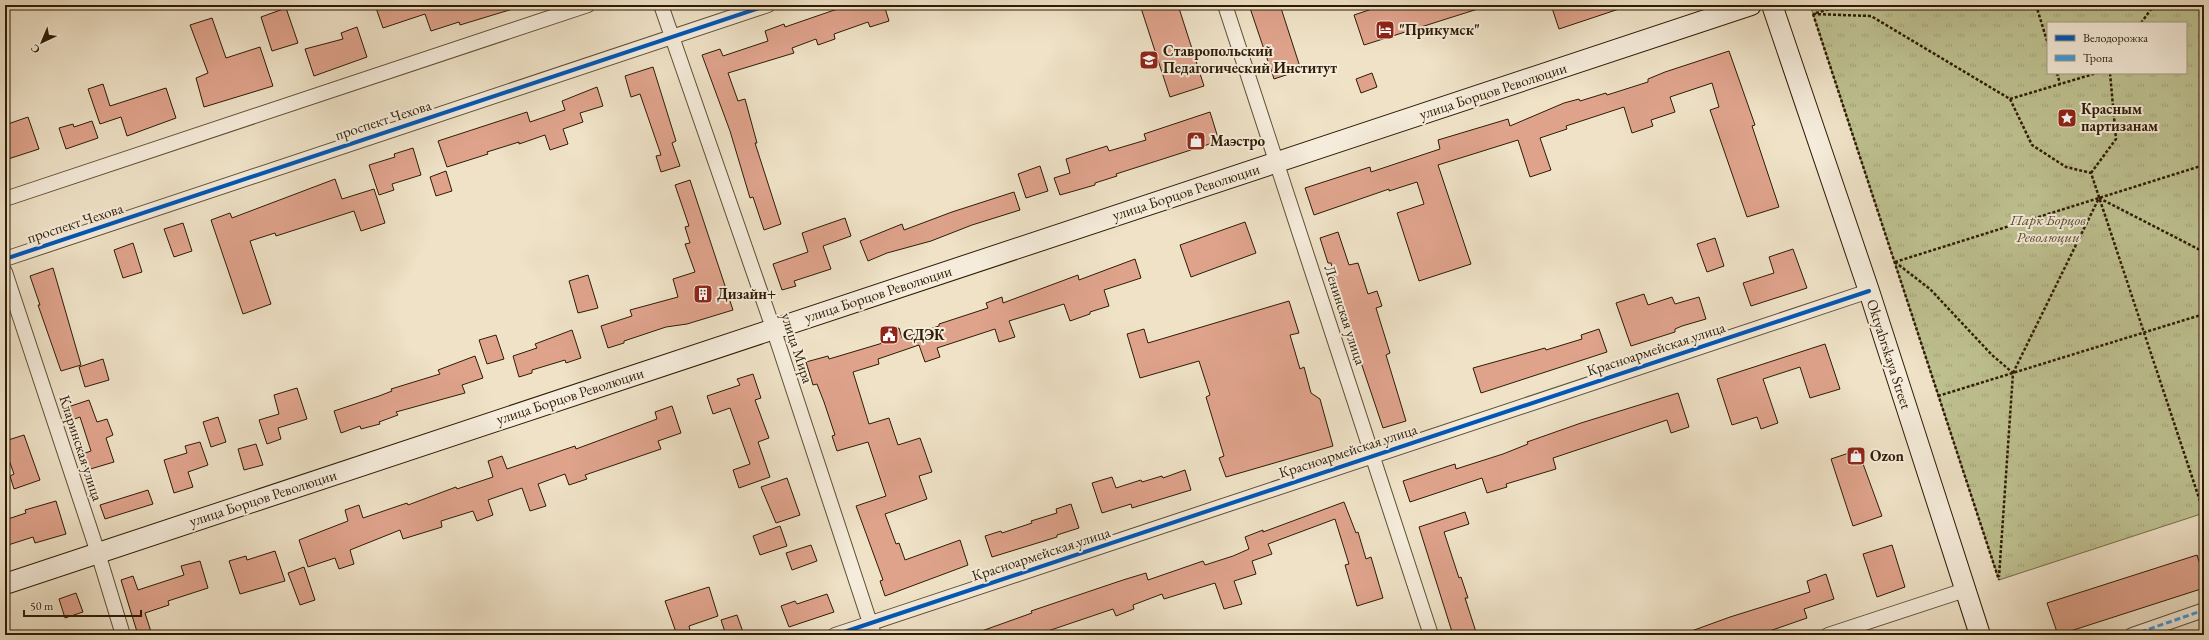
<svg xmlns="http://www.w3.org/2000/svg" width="2209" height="640" font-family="'EB Garamond',serif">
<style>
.park{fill:url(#park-tufts);stroke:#766f4b;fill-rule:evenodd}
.building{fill:#dfa38c;stroke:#2e1c04}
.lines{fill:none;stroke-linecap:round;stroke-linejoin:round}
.minor-casing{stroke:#5e4e35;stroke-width:16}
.secondary-casing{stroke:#2e1c04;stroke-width:22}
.path{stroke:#2e1c04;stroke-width:2.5;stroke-dasharray:3 2;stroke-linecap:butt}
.minor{stroke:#f5ecdb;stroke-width:14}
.secondary{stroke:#f5ecdb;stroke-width:20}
.quiet{stroke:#3d9bdd;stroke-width:3;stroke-dasharray:6 3;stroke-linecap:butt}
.cycleway-casing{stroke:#f5ecdb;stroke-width:6}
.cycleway{stroke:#0057b8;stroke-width:4}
.labels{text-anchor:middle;stroke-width:4;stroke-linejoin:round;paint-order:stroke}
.poi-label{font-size:15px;font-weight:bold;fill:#2e1c04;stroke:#f5ecdb;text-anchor:start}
.street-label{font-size:15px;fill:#2e1c04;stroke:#f5ecdb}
.park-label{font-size:15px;font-style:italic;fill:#5a4e2f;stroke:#f5ecdb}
</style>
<defs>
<pattern id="park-tufts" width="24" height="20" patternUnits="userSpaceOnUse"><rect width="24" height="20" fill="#bfc292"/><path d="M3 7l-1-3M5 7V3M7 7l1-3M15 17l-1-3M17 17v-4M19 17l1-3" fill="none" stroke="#a4a67c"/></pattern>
</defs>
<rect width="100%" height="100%" fill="#efe2c7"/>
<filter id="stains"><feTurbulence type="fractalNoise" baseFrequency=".005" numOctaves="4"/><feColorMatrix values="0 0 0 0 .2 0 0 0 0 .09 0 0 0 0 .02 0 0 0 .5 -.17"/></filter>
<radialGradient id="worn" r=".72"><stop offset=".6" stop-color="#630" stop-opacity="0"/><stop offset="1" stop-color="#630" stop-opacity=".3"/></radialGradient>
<path class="park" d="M1810 5H2204V513L1999 580ZM2048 23H2186V73H2048Z"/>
<path class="building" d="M375 5H516V8L460 25 459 22 431 31 425 14 383 28Z
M849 5H884L889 21 870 27 868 22 834 34 835 39 818 45 816 39 792 48 794 53 728 73 738 101 745 99 757 143H755L781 224 764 230 753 197 750 198 730 131 702 55 720 49 723 56 768 41 765 31 784 24 785 27Z
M1140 5H1178L1204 86 1170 97Z
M1249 5H1280L1301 70 1274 79Z
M1384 5H1480L1481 8 1364 45 1354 15Z
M1551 5H1625V7L1559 29Z
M286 8 298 43 272 51 261 17Z
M212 18 226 58 260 47 273 86 204 107 196 78 208 73 190 25Z
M357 27 367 57 314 76 305 49 343 39 341 33Z
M1729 51 1755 125 1752 126 1779 207 1747 217 1710 110 1719 107 1712 83 1670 97 1675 112 1651 120 1653 126 1632 133 1624 107 1566 126 1567 129 1540 138 1551 170 1530 177 1518 140 1438 165 1471 264 1419 281 1397 213 1424 204 1417 182 1389 191V189L1314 215 1305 188 1370 167 1371 172 1440 149 1438 140 1508 119 1510 126 1564 103 1579 99 1580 101 1606 93 1607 95 1648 82V79L1665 72Z
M653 67 676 141 672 143 680 166 661 172 656 156 661 155 640 94 631 97 625 76Z
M1372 73 1377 87 1361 93 1356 79Z
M103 84 110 106 166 88 176 118 127 136 121 117 100 124 88 89Z
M597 87 603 106 580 113 583 122 563 129 568 144 550 150 545 135 519 144V142L487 152 488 154 447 167 438 141 527 112 530 122 565 110 562 101Z
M1210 112 1219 141 1116 174 1117 176 1095 183V185L1060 195 1054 178 1070 173 1066 159 1107 146 1109 151 1146 140 1144 134Z
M28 117 39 149 5 160V125Z
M92 121 98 138 66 149 59 128 73 124 74 127Z
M413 148 421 175 392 184 394 190 379 195 369 165 395 157 394 154Z
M1040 166 1048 191 1026 198 1018 174Z
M446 171 452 191 436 196 430 177Z
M335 179 342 199 374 189 385 223 361 231 354 211 276 236 275 233 250 241 271 304 243 314 211 220 230 213 232 218Z
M690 180 733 310 687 324 666 327 624 341V343L608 348 601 326 632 316 630 310 678 297 673 279 695 272 685 244 690 243 685 227 689 226 675 185Z
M1014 192 1020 210 972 225 931 241 887 253 868 261 860 241 902 224 904 230 952 212Z
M845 218 851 236 823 246 831 269 794 281 796 286 782 290 773 264 808 252 802 233Z
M1245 222 1256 253 1191 277 1180 245Z
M183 223 192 251 174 257 164 229Z
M1338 232 1349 265 1358 263 1368 294 1377 291 1382 306 1376 308 1390 353 1386 355 1406 421 1383 428 1341 303 1331 263H1328L1320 238Z
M1715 238 1724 266 1707 272 1697 244Z
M133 243 142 272 123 278 114 250Z
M1793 249 1807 288 1751 306 1743 283 1774 273 1769 257Z
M1135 259 1141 278 1104 290 1109 306 1090 312V314L1070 321 1064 304 1009 321 1015 337 999 342 995 329 937 348 940 357 925 362 919 345 878 359 879 364 853 372 869 424 889 418 898 445 920 438 932 472 919 476 927 499 885 514 896 544 899 543 905 560 960 540 968 565 885 596 880 581 883 580 856 506 886 496 868 442 837 451 832 436 835 435 824 402 817 384 813 385 806 362 828 356 829 359 886 342 883 333 899 328 902 338 939 326V324L988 308 986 303 1002 297 1003 303 1078 275 1079 280Z
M53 268 81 365 61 371 38 305H40L30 276Z
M588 275 598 308 578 313 569 281Z
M1644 294 1648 305 1672 297 1675 304 1699 297 1706 319 1682 326 1675 329V332L1631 346 1616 303Z
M1289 301 1299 333 1290 335 1300 369 1304 367 1311 393 1320 399 1333 446 1226 477 1219 458 1224 456 1206 397 1210 395 1199 361 1140 378 1127 334 1144 329 1148 343Z
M1599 329 1607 352 1481 393 1473 368 1545 348 1546 350 1582 339 1581 335Z
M572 330 581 358 566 363 565 360 532 370V373L519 377 513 356 537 348 535 344Z
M496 335 504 359 487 364 479 340Z
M1825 344 1840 389 1810 398 1800 367 1763 379 1778 423 1761 429 1757 417 1732 425 1717 379Z
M475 356 483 378 462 385 465 393 396 412 398 415 379 422 380 424 361 429 360 426 341 433 334 411 379 396 392 391 391 389 440 374 438 370Z
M103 359 109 380 85 387 79 367Z
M753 374 761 398 755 400 769 438 758 442 770 477 739 488 733 470 750 464 730 408 713 414 707 396 740 385 737 379Z
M297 388 307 419 278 428 281 439 267 444 259 420 279 414 274 395Z
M1678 393 1689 427 1671 433 1667 420 1553 458 1556 469 1506 484 1507 487 1487 493 1482 478 1410 502 1403 481 1455 464 1456 469 1503 454 1528 444 1527 442 1581 423Z
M89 400 97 422 107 419 113 435 106 438 114 462 87 470 82 454 91 451 80 417 72 420 68 407Z
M672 406 681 433 658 441 661 449 585 475 587 479 569 485 565 474 538 484 546 506 530 511 522 488 488 500 493 515 477 521 473 511 441 521 442 527 403 539 400 530 350 550 354 564 339 569 335 558 308 567 299 540 348 521 345 510 359 505 363 518 407 503 408 505 456 487 457 489 493 477 488 461 502 456 507 469 575 446 576 449 657 419 655 412Z
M218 417 226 442 211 447 203 422Z
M24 435 40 480 14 489 10 476 14 474 5 449V441Z
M200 442 208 465 188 472 193 487 174 493 164 460 187 453 185 446Z
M256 444 263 465 244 470 238 449Z
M1858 450 1882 516 1853 526 1831 459Z
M1185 470 1191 490 1132 508 1131 504 1102 513 1092 483 1112 477 1116 488 1141 480 1142 482 1162 476 1163 478Z
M787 478 800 515 776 523 761 487Z
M148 490 153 504 105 519 100 505Z
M56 501 66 534 35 543 33 537 5 546V520L26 513 25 510Z
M1344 502 1356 533 1358 532 1366 559 1371 557 1383 598 1357 606 1345 565 1349 564 1335 519 1268 544 1272 554 1252 561 1256 574 1234 581 1242 604 1224 609 1215 583 1164 599 1162 594 1133 605 1134 609 1116 616 1113 609 1036 635H976V633L1032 613 1031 611 1123 580 1146 573 1148 580 1203 561 1205 565 1233 556 1249 549 1245 537 1263 530V532Z
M1071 504 1079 528 1057 535V537L992 557 985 536 1001 531 1002 533 1032 523 1031 521 1057 513 1056 509Z
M1465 512 1469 524 1444 532 1459 578 1461 577 1468 598H1465L1477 635H1453L1419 527Z
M780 526 787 546 760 555 753 536Z
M811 545 817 561 792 570 786 553Z
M1892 545 1905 587 1877 597 1863 554Z
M275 551 285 581 240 594 229 561 246 556 247 560Z
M2197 555 2204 577V588L2058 635 2047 603Z
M200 561 208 588 168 601 169 605 145 613 152 635H138L121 580 133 576 138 590 184 575 181 566Z
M304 567 315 600 300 605 288 573Z
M1826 574 1834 599 1804 609 1807 618 1758 635H1686V633L1730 617 1810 592 1807 581Z
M709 587 718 616 689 626 691 635H677L665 601Z
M76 593 83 612 65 618 59 599Z
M827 594 834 612 789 627 781 606 795 601 797 604Z
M737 615 744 635H726L721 620Z"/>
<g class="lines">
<g class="minor-casing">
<path id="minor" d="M661 5 773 328 874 635
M1225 5 1431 635
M5 199 588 5
M5 259 768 5
M5 272 98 553 123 635
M835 635 1869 291
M1828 635 1965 590
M2132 635 2204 610"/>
</g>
<g class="secondary-casing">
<path id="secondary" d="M1772 5 1869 291 1980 635
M5 584 1751 5"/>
</g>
<path class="path" d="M2036 5 2048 44
M1816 13 1843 5
M1813 14 1871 16 2010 99 2032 145 2066 167 2091 173 2204 513
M1813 14 1999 580
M2141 23 2154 5
M2057 73 2060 84
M2010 99 2097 73
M2091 173 2116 139 2110 73
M1895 262 1930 289 1992 355 2013 373 1999 577
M1895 262 2204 165
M2013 373 2099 198 2204 252
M1938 396 2204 314"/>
<use href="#minor" class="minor"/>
<use href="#secondary" class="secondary"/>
<path class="quiet" d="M2132 635 2204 610"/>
<g class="cycleway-casing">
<path id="cycleway" d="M5 259 768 5
M835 635 1869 291"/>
</g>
<use href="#cycleway" class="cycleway"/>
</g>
<defs>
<g id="hotel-square" transform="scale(1)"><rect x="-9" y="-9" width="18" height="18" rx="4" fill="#8f2418" stroke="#f5ecdb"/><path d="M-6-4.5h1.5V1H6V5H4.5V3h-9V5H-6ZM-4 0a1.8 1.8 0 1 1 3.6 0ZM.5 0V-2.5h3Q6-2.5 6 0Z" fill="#fff"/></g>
<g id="university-square" transform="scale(1)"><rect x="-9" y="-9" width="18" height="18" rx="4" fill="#8f2418" stroke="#f5ecdb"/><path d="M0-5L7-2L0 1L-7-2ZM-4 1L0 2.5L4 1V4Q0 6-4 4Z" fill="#fff"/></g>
<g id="sight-square" transform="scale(1)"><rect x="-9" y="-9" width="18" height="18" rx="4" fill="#8f2418" stroke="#f5ecdb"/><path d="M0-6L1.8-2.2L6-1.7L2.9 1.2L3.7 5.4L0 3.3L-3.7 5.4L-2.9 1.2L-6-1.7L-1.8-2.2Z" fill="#fff"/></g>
<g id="shop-square" transform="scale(1)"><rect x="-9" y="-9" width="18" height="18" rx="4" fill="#8f2418" stroke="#f5ecdb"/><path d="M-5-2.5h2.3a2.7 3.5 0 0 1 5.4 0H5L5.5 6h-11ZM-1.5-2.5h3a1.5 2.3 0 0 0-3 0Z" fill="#fff"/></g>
<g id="building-square" transform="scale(1)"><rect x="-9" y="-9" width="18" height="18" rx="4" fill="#8f2418" stroke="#f5ecdb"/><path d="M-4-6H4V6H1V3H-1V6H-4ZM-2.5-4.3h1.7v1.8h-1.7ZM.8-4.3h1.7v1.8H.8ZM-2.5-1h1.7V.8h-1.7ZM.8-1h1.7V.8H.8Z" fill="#fff"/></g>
<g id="civic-square" transform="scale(1)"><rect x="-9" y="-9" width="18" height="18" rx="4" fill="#8f2418" stroke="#f5ecdb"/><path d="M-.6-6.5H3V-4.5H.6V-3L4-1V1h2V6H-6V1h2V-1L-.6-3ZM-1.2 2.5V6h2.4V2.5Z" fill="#fff"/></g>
</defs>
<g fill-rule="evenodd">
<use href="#hotel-square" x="1385" y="30"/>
<use href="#university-square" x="1149" y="60"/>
<use href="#sight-square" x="2067" y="118"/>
<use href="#shop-square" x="1196" y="141"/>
<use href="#building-square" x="703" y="294"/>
<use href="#civic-square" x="889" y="335"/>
<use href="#shop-square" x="1856" y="456"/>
</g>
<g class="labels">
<g class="poi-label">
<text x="1399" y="35">"Прикумск"</text>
<text x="1163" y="56">Ставропольский<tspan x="1163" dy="17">Педагогический Институт</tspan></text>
<text x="2081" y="114">Красным<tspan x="2081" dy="17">партизанам</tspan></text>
<text x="1210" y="146">Маэстро</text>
<text x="717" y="299">Дизайн+</text>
<text x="903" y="340">СДЭК</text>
<text x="1870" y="461">Ozon</text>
</g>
<g class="street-label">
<text transform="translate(1493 91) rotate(-18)" y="5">улица Борцов Революции</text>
<text transform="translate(383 120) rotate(-18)" y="5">проспект Чехова</text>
<text transform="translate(1186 192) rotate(-18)" y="5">улица Борцов Революции</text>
<text transform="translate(75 223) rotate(-18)" y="5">проспект Чехова</text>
<text transform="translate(878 294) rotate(-18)" y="5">улица Борцов Революции</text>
<text transform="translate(1345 315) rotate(72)" y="5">Ленинская улица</text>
<text transform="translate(797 348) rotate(72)" y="5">улица Мира</text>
<text transform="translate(1656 349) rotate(-18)" y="5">Красноармейская улица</text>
<text transform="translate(1889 354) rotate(72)" y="5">Oktyabrskaya Street</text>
<text transform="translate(570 396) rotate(-18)" y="5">улица Борцов Революции</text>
<text transform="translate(81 448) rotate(72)" y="5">Кларинская улица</text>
<text transform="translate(1348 451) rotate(-18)" y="5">Красноармейская улица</text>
<text transform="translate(263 498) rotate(-18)" y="5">улица Борцов Революции</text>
<text transform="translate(1041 554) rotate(-18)" y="5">Красноармейская улица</text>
</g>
<g class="park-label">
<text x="2048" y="225">Парк Борцов<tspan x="2048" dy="17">Революции</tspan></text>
</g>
</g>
<rect width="2209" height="640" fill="none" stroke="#efe2c7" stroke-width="20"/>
<rect x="6" y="6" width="2197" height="628" fill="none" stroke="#2e1c04" stroke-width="2"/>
<rect x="10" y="10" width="2189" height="620" fill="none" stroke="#2e1c04"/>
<rect x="2047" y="22" width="140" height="52" fill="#f5ecdb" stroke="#a59985"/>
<rect x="2055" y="35" width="20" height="6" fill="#0057b8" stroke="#a59985"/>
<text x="2083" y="42" font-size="12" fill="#2e1c04">Велодорожка</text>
<rect x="2055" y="55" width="20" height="6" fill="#3d9bdd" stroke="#a59985"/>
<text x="2083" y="62" font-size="12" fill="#2e1c04">Тропа</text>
<g transform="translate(42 42) rotate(224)" stroke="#f5ecdb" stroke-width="3" paint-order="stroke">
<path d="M0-3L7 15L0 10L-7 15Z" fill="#2e1c04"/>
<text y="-6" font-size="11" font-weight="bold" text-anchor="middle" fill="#2e1c04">С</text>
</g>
<path d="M24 610v6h117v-6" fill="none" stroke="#2e1c04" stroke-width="2"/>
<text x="30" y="610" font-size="12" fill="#2e1c04" stroke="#f5ecdb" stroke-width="3" paint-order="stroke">50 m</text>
<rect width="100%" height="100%" filter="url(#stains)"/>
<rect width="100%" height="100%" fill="url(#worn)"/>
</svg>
